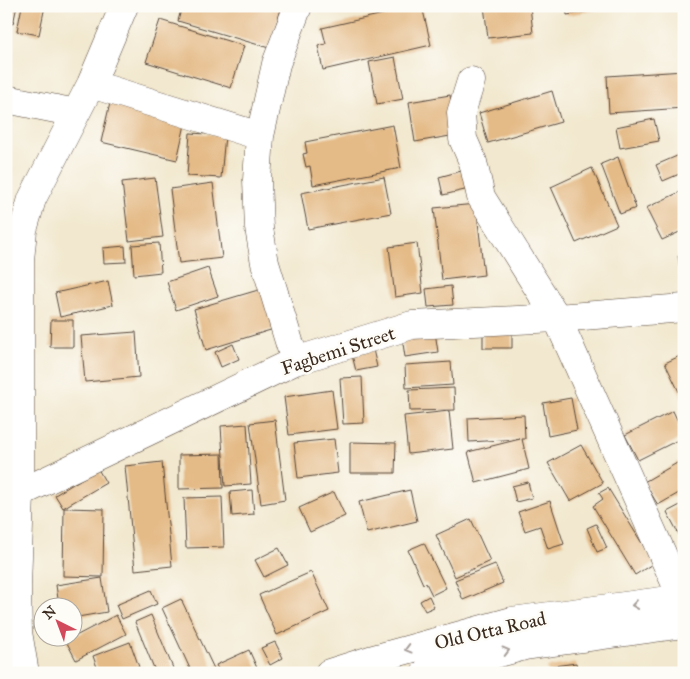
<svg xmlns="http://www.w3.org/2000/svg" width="690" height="679" font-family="'IM FELL Great Primer',serif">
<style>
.building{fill:#e4ba86}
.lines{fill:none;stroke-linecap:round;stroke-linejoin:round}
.minor-casing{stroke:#564639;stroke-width:29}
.minor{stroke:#fff;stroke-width:28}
.oneway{stroke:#a79f9a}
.labels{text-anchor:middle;stroke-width:5;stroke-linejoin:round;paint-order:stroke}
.street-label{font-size:19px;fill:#3b2a1e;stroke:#fdfcf7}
</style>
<rect width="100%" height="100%" fill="#fdfcf7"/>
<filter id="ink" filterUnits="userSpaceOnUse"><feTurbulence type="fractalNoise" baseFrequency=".02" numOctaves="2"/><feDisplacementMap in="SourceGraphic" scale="10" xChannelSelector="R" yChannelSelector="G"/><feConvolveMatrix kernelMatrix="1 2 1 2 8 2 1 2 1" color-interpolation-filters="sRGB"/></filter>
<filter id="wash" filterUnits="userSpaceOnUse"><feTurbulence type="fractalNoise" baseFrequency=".0096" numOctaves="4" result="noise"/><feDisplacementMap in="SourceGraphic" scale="20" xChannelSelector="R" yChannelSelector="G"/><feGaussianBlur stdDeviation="1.12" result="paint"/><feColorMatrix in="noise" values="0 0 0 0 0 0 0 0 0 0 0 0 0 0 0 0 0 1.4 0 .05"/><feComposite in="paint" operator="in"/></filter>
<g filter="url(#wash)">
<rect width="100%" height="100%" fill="#f2e8cf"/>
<g id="blocks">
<path class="building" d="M6 6H17L13 24 6 22Z
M22 6H45L39 35 17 31Z
M182 6H282L269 48 178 21Z
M418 6H422L431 45 323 70 318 46 326 44 322 28Z
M484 6H530L533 33 488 38Z
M566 6H602V9L567 15Z
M160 20 244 46 231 88 146 62Z
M395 57 403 99 377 104 369 62Z
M684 71V108L609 113 607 76Z
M552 91 561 122 488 143 479 113Z
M450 95 456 135 415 142 409 102Z
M110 103 186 120 177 160 101 142Z
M654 119 659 141 620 148 616 127Z
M393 125 401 168 313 185 310 166 306 167 303 154 307 153 305 142Z
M190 133 225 135 221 178 187 176Z
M684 153V172L663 181 656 165Z
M618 157 636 208 620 214 601 164Z
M592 168 617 225 576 243 551 187Z
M465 170 469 189 443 195 439 177Z
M384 177 391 213 308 229 301 193Z
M155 178 163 237 129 241 122 182Z
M213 183 222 258 179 263 170 189Z
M684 190V230L662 240 646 208Z
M476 204 484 275 442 280 434 208Z
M159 243 161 272 134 275 132 245Z
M417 243 423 293 395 297 389 247Z
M125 246 126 262 104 263 103 248Z
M684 255V270L680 271 678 256Z
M208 268 218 296 176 310 167 282Z
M108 281 113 305 60 317 55 293Z
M451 286 453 305 428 307 426 289Z
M265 288 277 328 206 350 194 309Z
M51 320H73V347H50Z
M483 331H512V348H483Z
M136 332 139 377 85 382 81 336Z
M435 332 438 352 405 357 402 337Z
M233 344 239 359 221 367 215 352Z
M372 345 377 367 356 371 351 351Z
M684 354V402L665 363Z
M451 362 453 385 406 388 405 365Z
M362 377 364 423 343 424 340 378Z
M454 388 455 410 410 411 409 390Z
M332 390 337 429 289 435 284 397Z
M571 398 577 430 548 436 543 403Z
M449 411 453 449 408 454 404 416Z
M673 411 684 434V437L638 460 625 435Z
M524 415 525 439H522L529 469 476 483 468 452 520 439 469 442 468 418Z
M275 420 285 500 261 504 250 423Z
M247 424 251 484 225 486 221 426Z
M334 439 338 473 298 478 294 443Z
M350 442 396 443 395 473H350Z
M581 445 603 483 570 501 548 463Z
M222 454 223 488 179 489V455Z
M684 459V490L658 505 644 482Z
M162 462 172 566 135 570 125 466Z
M98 469 106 483 63 508 55 495Z
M528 482 532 498 516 502 512 486Z
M608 488 654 563 635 575 593 506 603 499 599 493Z
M252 490 254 514 232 516 230 492Z
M410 490 417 521 367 533 359 502Z
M334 492 345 516 310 532 299 508Z
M222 497 224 547 186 548 184 498Z
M550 501 564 544 548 549 540 526 525 531 518 512Z
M684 503V544L667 512Z
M64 508 104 509 103 577 63 576Z
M471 519 490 561 455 577 436 535Z
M596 524 607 548 597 552 587 528Z
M424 543 446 588 432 595 426 583 423 584 408 550Z
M279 548 288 565 264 577 255 560Z
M495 564 503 583 463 600 455 580Z
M311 572 329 611 277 635 259 595Z
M102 578 107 612 72 618V606H59L56 585Z
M151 590 157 604 122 619 116 605Z
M429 596 434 607 425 611 420 601Z
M181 599 216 673H192L162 608Z
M116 615 126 634 76 660 66 641Z
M151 615 175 673H156L135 622Z
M130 642 139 667 123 673H99L93 656Z
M275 642 283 658 270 665 261 648Z
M249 650 257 668 246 673H220L216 665Z
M576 663 578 673H548L547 667Z"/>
</g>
</g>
<g filter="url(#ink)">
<use href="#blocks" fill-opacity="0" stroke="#564639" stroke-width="1"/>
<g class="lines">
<g class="minor-casing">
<path id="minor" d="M471 81 461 113 463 139 473 162 481 197 557 318 682 598
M91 84 260 136
M6 99 76 113
M295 361 265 263 259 228 257 180 260 136 276 64 298 6
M20 493 295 361 412 325 557 318 684 308
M25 673 18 632 17 588 20 493V260L23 230 32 199 91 84 124 6
M329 673 370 660 512 621 684 598
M425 673 525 646 684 624"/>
</g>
<use href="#minor" class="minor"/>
</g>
<defs><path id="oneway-chevron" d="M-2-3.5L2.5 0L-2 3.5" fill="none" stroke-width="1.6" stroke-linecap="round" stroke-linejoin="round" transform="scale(1.25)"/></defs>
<g class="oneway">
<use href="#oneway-chevron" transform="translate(635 605) rotate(172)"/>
<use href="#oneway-chevron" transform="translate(408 649) rotate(165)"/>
<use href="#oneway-chevron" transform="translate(506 651) rotate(-15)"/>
</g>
</g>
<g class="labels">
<g class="street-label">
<text transform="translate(338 350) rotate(-18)" y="7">Fagbemi Street</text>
<text transform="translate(490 630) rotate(-13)" y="7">Old Otta Road</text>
</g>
</g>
<rect width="690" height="679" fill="none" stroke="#fdfcf7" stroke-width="25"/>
<g transform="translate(58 622) rotate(318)"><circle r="24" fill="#fdfcf7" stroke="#afa8a0"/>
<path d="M0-4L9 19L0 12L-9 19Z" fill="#d1495b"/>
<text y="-8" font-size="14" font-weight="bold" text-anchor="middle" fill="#3b2a1e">N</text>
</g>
</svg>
